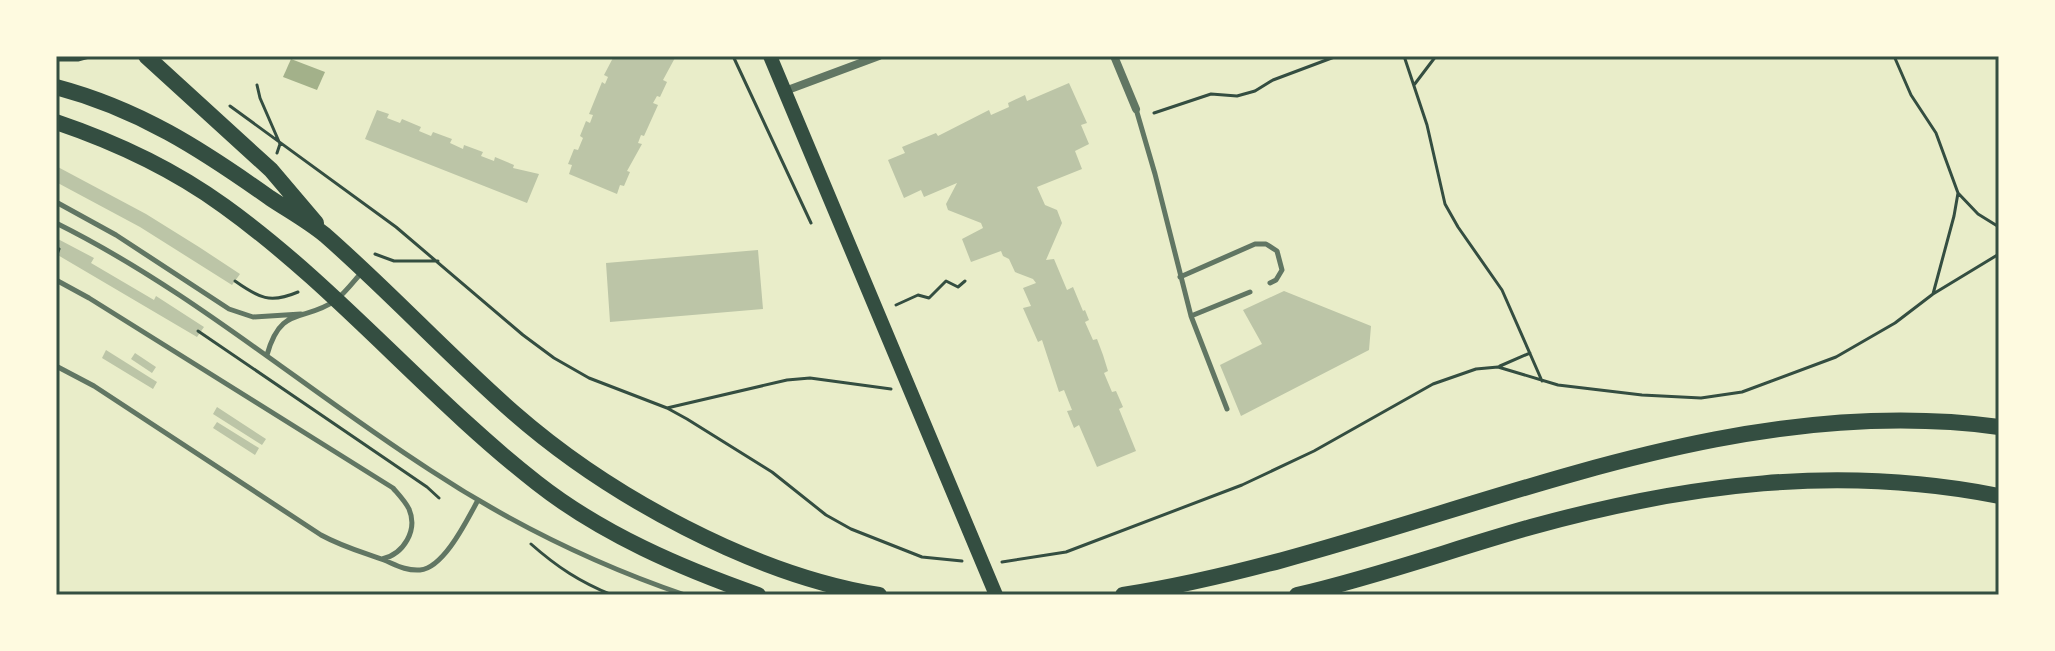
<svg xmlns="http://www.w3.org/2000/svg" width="2055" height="651" font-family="Commissioner,sans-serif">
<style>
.water{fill:#a3b18a}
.building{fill:#bcc5a7}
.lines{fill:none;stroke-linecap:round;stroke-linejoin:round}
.path{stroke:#344e41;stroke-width:3}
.service{stroke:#617663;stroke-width:5}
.minor{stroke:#617663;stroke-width:8}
.secondary{stroke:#344e41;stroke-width:14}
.trunk{stroke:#344e41;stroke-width:16}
.neatline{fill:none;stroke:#344e41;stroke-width:3}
</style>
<rect width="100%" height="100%" fill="#e9edc9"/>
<path class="water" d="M291 59 325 72 317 90 283 77Z"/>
<path class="building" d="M614 56H676L663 80 667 82 660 97 657 96 653 103 658 105 644 136 641 135 638 143 642 144 627 171 630 172 624 186 620 185 617 194 569 174 572 165 568 164 574 149 578 150 583 138 580 136 586 121 590 123 593 115 589 114 602 82 605 84 608 77 604 75Z
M1069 83 1087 123 1081 125 1089 144 1075 151 1082 169 1037 187 1045 205 1057 210 1062 223 1046 260 1054 259 1067 290 1073 287 1083 311 1085 310 1089 320 1085 322 1093 340 1097 339 1103 355 1108 371 1104 373 1112 392 1116 391 1123 407 1119 409 1136 451 1097 467 1079 425 1074 428 1067 411 1072 410 1064 390 1059 392 1042 340 1038 342 1023 308 1031 306 1023 288 1036 283 1033 279 1015 272 1009 259 1003 256 1001 251 971 262 962 239 983 228 981 223 948 210 946 204 957 183 924 197 921 190 904 198 888 160 905 153 902 147 936 133 938 136 989 110 991 115 1009 107 1008 103 1025 95 1027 101Z
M377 110 389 114 387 118 400 123 402 119 421 127 419 131 431 136 433 132 452 139 450 143 463 149 464 145 483 152 481 156 494 161 495 157 514 165 513 168 539 174 527 203 365 139Z
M56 166 146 214 199 247 240 274 235 281 232 285 140 227 56 182Z
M56 238 94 258 91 263 154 300 156 296 204 327 197 337 56 254Z
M758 250 763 309 610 322 606 263Z
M1284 291 1371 326 1369 350 1241 416 1220 365 1262 344 1243 310Z
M106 350 157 382 153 389 102 358Z
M135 353 156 367 152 373 131 359Z
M217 407 266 439 262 445 213 414Z
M217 422 259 448 255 455 213 428Z"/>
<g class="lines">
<path class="path" d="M733 56 811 223
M1404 56 1427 125 1445 204 1458 227 1502 290 1542 381
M1894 56 1911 95 1936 133 1958 193 1978 214 1999 227
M56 60H78L93 56
M257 85 260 98 280 144 277 153
M1414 85 1436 56
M230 106 396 227 523 335 554 358 589 378 667 408 687 419 772 472 826 515 851 529 922 557 962 561
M1154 113 1211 94 1237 96 1255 91 1273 80 1337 56
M375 254 394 261H438
M56 257 59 249
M235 281C259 298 270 304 298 292
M1933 294 1954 216 1958 193
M896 305 918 295 929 298 946 281 958 287 965 281
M198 331 427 487 439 498
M1500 366 1530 353
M667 408 787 380 810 378 891 389
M531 544C557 567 580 582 612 595
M1002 562 1066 552 1242 485 1314 451 1433 384 1476 369 1498 367 1558 385 1642 395 1701 398 1742 392 1836 357 1895 323 1933 294 1999 254"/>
<path class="service" d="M1136 109 1155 174 1191 316 1227 409
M56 202 116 235 229 309 253 317 301 314
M56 223C191 290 304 389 430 470 509 522 594 564 685 595
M1180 277 1255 244H1266L1277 251 1282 270 1276 280 1270 283
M56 280 89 298 393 488C399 495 405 501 409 509 418 530 404 554 382 559
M1191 316 1250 292
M267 355C281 304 304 323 336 300 345 293 354 281 362 272
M56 366 94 386 321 535C343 547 362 552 384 560 396 565 406 571 420 570 444 568 467 520 478 500"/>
<path class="minor" d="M1114 56 1136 109
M785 91 879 56"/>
<path class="secondary" d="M770 56 996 595"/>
<path class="trunk" d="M146 56 271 170 316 223
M56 87C139 109 201 149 270 198 288 210 308 221 325 235 390 292 449 356 514 413 609 496 754 575 879 595
M56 122C115 142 173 169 224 206 337 287 427 397 537 483 602 534 681 568 758 595
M1123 595C1416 549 1695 386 1999 427
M1297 595C1376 577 1453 549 1531 527 1687 484 1838 464 1999 496"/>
</g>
<rect width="2055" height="651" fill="none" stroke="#fefae0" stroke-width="116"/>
<rect x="58" y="58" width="1939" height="535" class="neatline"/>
</svg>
